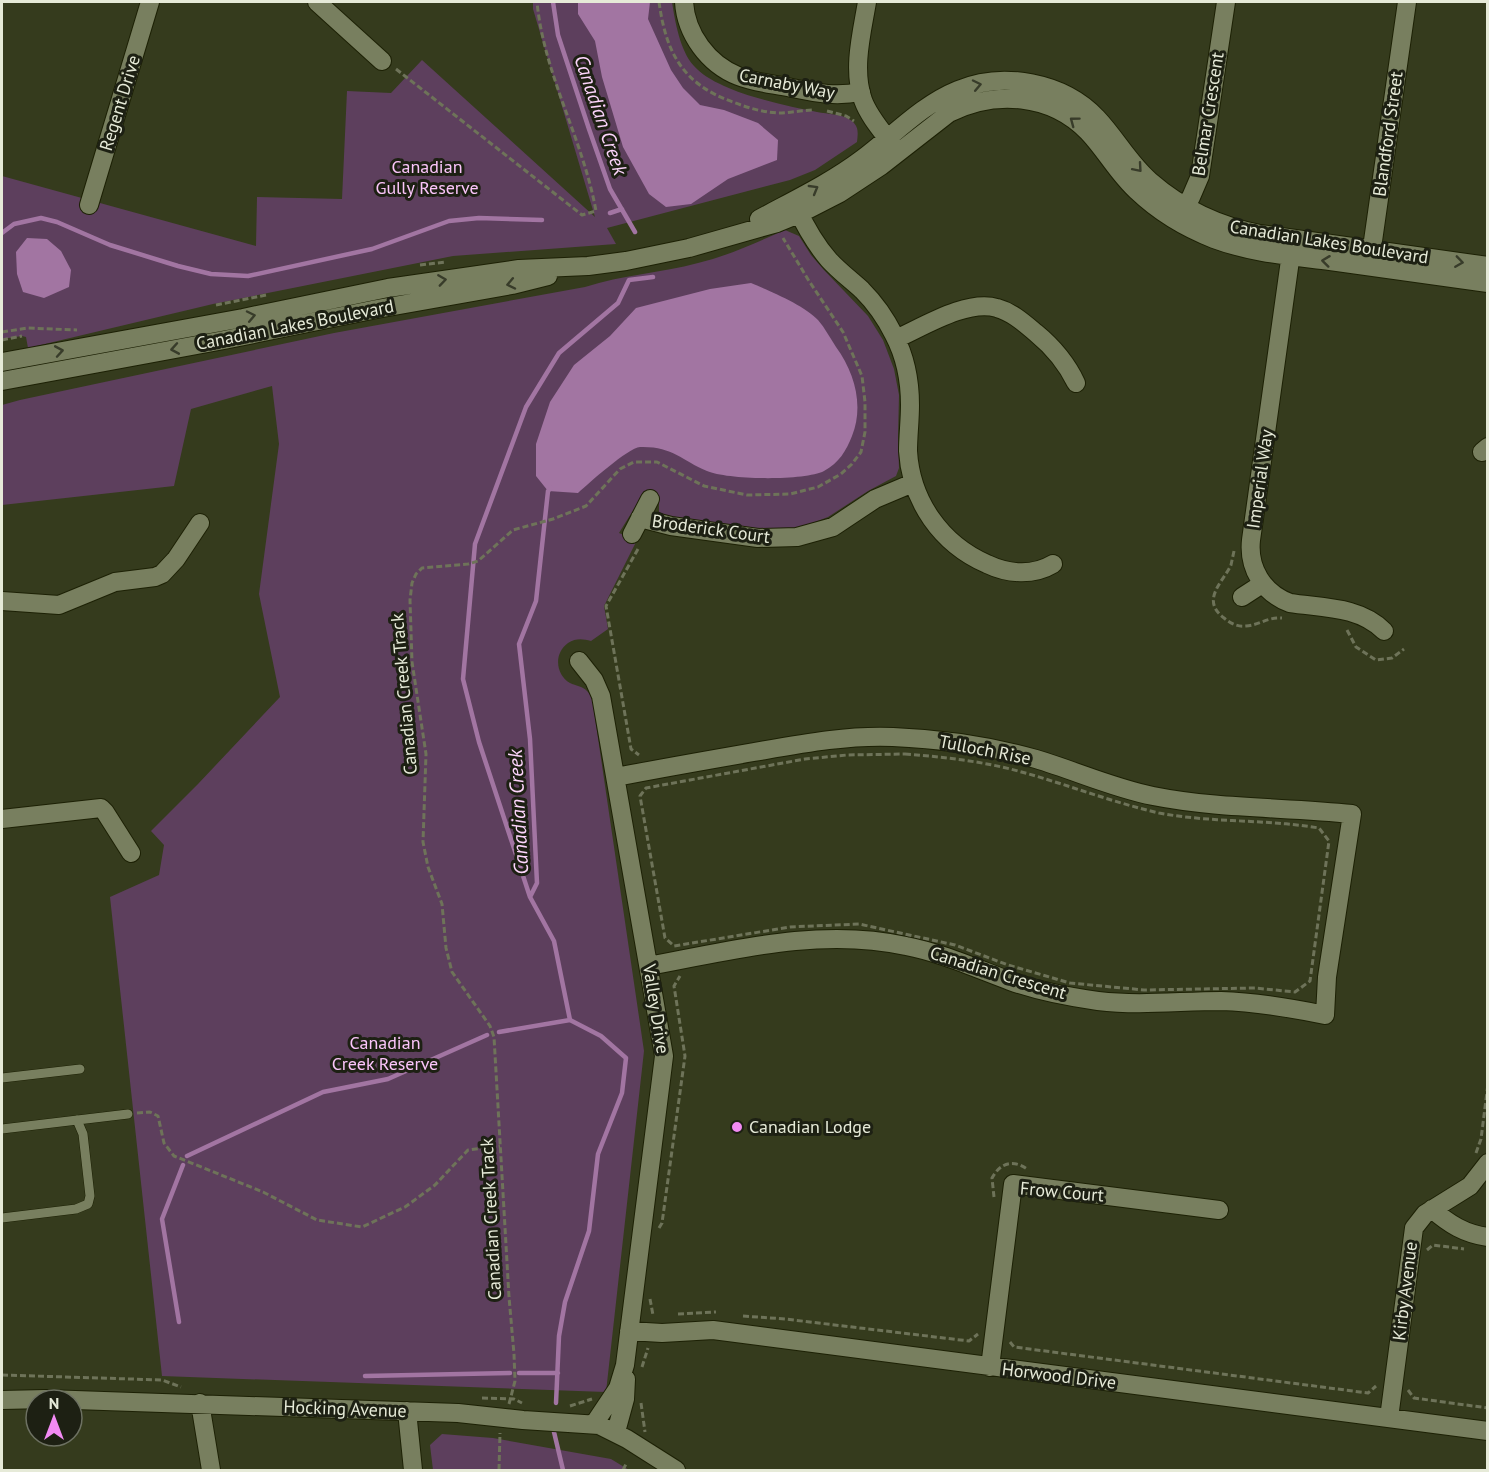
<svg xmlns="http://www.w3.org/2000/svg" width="1489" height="1472" font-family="'PT Sans',sans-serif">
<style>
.green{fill:#5d3f5d}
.water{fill:#a275a2}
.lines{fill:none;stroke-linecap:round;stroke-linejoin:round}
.stream{stroke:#a275a2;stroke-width:4.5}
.lane-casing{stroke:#1d2105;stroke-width:10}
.street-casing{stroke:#1d2105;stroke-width:20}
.path{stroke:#6e7359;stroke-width:3;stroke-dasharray:6 3;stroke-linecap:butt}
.lane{stroke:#787f5f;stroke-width:9}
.street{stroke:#787f5f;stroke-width:18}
.oneway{stroke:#383c2a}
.poi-dot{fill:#f28af3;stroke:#1d2013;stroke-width:2}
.labels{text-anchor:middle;stroke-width:6;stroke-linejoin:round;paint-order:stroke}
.street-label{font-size:18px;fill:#e6ead8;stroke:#1d2013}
.park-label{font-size:18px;fill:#fbc5fa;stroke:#1d2013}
.poi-label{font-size:18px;fill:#e6ead8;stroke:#1d2013;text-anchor:start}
.water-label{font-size:20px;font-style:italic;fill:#fdd5fc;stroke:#1d2013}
</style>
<rect width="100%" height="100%" fill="#353b1d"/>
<path class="green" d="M533 2H672C675 21 680 51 694 66 717 92 783 105 817 112 827 114 844 114 852 121 859 127 858 133 857 142L815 170 790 180 607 228 616 244 453 256 213 304 28 348 26 337 22 336 2 339V176L256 246 257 197 342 199 347 91 391 93 422 60 595 217 533 9Z
M785 230 799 236 811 255 823 269 868 316 883 340 894 369 899 395 898 437 899 468 896 476 868 491 828 517 802 527 778 530 755 528 667 516 659 512V499L645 491 619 533 637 540 604 606 608 629 591 641C583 639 576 638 568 643 554 653 555 674 570 683 576 686 582 686 587 691 591 695 592 699 593 704L644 1051 606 1392 162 1376 110 897 159 875 164 845 151 831 198 784 280 697 259 594 279 444 272 386 191 409 174 486 2 505V405L20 400 334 333 585 287C622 275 661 273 698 263 728 256 757 242 785 230Z
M442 1434 493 1438 611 1459 629 1470H433L430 1445Z"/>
<path class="water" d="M578 2H650L648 19 671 70 683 88 700 105 724 110 758 123 778 140 777 160 728 179 691 204 666 207 649 194 623 147 602 77 595 41 578 14Z
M27 238 47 239 61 251 71 270 69 287 44 298 23 292 17 274 16 252Z
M751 283C770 291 804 305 818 320 825 328 830 338 836 347 855 373 864 406 852 436 846 451 839 463 824 471 804 481 728 480 707 471 681 460 672 446 640 447 628 448 589 483 578 493L548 491 536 476V444L550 402 574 365 610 336 636 308 710 289Z"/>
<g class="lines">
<path class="stream" d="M553 2 558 35 589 129 610 189 635 232
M610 213 622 209
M2 233 14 224 41 218 57 222 110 245 178 266 211 274 248 276 372 249 449 221 479 218 542 220
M551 488 548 491 536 601 519 644 530 739 537 883 530 897 554 941 570 1020 601 1036 626 1058 622 1093 598 1154 589 1231 565 1302 559 1336 556 1403
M530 897 479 742 463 679 475 544 526 407 559 353 618 303 629 280 653 277
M499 1032 570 1020
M187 1156 323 1092 388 1079 487 1035
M179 1322 162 1219 183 1165
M519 1373H558
M365 1376 510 1373
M554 1432 563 1470"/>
<g class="lane-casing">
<path id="lane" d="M2 1078 80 1069
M2 1129 128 1114
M2 1218 76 1209 88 1204 90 1196 83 1134 77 1120"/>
</g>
<g class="street-casing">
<path id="street" d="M317 2 382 61
M684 2C686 34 708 64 738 76 755 83 774 84 792 88 817 93 835 97 861 92
M867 2C862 32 852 69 863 100 869 117 883 132 894 147
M89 205 150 2
M795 205C804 224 815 244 829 260 839 271 851 280 862 290 875 303 886 319 894 335 905 356 910 382 910 405 910 421 908 436 908 451 911 501 941 544 987 564 1008 574 1033 576 1053 564
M1180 214 1191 197 1200 176 1226 2
M759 219C794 200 830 183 862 159 893 136 921 105 958 90 1003 71 1063 82 1097 118 1116 138 1129 163 1150 181 1181 208 1219 226 1260 234L1488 266
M1292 246 1251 540C1248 568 1263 593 1290 603 1322 608 1359 606 1384 631
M1370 262 1407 2
M896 339C923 327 967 299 997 308 1012 312 1024 323 1036 333 1053 347 1066 362 1076 383
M2 362 243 318 388 288 519 269 588 266 626 261 689 248 777 223 799 214 840 193 881 166 949 113C995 90 1051 94 1088 132 1106 151 1118 174 1137 191 1159 212 1186 228 1214 239 1251 253 1291 256 1330 261 1383 268 1435 276 1488 283
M2 381 224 340 377 309 512 285 548 276
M1482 452 1488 447
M640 518 671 526 758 538 797 537 833 527 875 499 913 483
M632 534 650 499
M1242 597 1262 584
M2 601 59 605 115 582 155 577 162 574 176 559 200 523
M579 661 594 680 601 696 664 1056 625 1365 618 1388 594 1424
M616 777C662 768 708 760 754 752 800 744 847 735 893 737 941 739 990 746 1036 759 1076 771 1113 788 1153 796 1218 809 1286 807 1352 814L1327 977 1325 1015C1291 1008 1257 1002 1221 1001 1180 1001 1140 1006 1098 1001 1069 997 1038 991 1010 981 975 968 942 953 906 946 821 927 734 950 649 966
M2 819 101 808 105 812 131 853
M1432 1209C1449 1224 1465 1234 1488 1237
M629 1331 662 1333 713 1330 1488 1431
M990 1367 1013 1184 1219 1210
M2 1400 46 1399 458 1413 523 1420 599 1425 627 1439 676 1470
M200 1403 211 1470
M407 1411 413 1470
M1389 1418 1414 1228 1425 1214 1470 1186 1488 1163
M616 1432 625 1399 626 1379"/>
</g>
<path class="path" d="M659 2C666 52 682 84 733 102 748 108 762 112 778 113 790 113 802 110 814 110
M396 69 582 215 596 211C583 139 544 75 537 2
M827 111 846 116 854 121
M420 265 446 262
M216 305 266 295
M2 332 28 328 77 330
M2 340 22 336
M638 549 606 606 631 749 639 755
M1234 551C1233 556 1232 560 1231 565 1223 582 1200 600 1224 618 1230 623 1237 627 1246 626 1259 625 1268 617 1282 618
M1347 630 1356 647 1376 660 1392 658 1404 649
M905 754C943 757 981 761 1018 771 1066 784 1111 802 1159 813 1212 823 1266 819 1319 828L1329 841 1310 981 1295 992 1255 988 1144 990 1070 983 1008 965 955 945 859 924 790 927 674 946 665 938 640 796 646 788 805 759 847 755Z
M137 1113 150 1112 158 1116 164 1143 174 1156 263 1192 317 1220 362 1227 405 1207 435 1185 468 1150 500 1146
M1476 1153 1481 1139 1488 1084
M994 1197 992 1178C1000 1163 1013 1159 1027 1169
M659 1228 662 1223 685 1056 674 986 680 976
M1427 1250 1433 1245 1464 1249
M650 1299 653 1315
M678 1314 716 1312
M743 1316 785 1319 969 1341 978 1334
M1010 1342 1014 1347 1368 1393 1376 1386
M642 1367 648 1348
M2 1375 162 1380 181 1387
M1408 1390 1414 1398 1488 1408
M482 1398 514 1399 522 1403
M641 1403 645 1432
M509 1404 515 1381 514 1354 509 1297 494 1037 490 1026 452 972 446 948 442 904 428 867 423 842 426 754 412 662 410 600 412 583 416 574 422 568 468 564 478 561 513 530 553 519 586 506 620 469 634 462H657L704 486 747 495 790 494 818 487 841 474 852 464 861 452 865 432V402L862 376 843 332 809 281 783 238
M570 1406 592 1399
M499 1470 500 1433
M623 1470 626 1464"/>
<use href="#lane" class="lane"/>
<use href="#street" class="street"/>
</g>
<defs><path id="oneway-chevron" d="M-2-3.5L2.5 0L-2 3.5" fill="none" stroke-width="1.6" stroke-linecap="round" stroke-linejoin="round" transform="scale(1.5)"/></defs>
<g class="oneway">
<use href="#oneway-chevron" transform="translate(977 85) rotate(-12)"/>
<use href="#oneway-chevron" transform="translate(1074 121) rotate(-143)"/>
<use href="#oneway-chevron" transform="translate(1138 168) rotate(49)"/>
<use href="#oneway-chevron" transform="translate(814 189) rotate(-30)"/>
<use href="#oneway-chevron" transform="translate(1326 261) rotate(-173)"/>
<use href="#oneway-chevron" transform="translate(1459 262) rotate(8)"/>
<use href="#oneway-chevron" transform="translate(442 280) rotate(-8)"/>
<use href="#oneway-chevron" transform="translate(511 284) rotate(168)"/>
<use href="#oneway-chevron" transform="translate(251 316) rotate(-12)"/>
<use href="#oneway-chevron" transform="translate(175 349) rotate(170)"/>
<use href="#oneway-chevron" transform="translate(59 351) rotate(-10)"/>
</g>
<circle class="poi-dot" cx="737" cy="1127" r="6"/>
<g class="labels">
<g class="street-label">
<text transform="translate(787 84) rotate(11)" y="6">Carnaby Way</text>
<text transform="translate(120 103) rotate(-73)" y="6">Regent Drive</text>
<text transform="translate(1208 114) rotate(-81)" y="6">Belmar Crescent</text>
<text transform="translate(1388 134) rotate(-82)" y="6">Blandford Street</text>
<text transform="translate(1329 242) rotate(9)" y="6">Canadian Lakes Boulevard</text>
<text transform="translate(295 325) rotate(-11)" y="6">Canadian Lakes Boulevard</text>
<text transform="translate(1260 479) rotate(-82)" y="6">Imperial Way</text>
<text transform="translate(711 529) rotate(8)" y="6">Broderick Court</text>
<text transform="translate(404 694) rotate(-95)" y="6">Canadian Creek Track</text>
<text transform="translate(985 750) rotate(11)" y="6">Tulloch Rise</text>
<text transform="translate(998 973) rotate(17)" y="6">Canadian Crescent</text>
<text transform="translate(656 1009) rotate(81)" y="6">Valley Drive</text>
<text transform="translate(1062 1192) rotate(5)" y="6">Frow Court</text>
<text transform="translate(491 1219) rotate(-93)" y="6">Canadian Creek Track</text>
<text transform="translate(1405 1291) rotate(-83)" y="6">Kirby Avenue</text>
<text transform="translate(1059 1376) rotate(7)" y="6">Horwood Drive</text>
<text transform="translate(345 1409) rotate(2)" y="6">Hocking Avenue</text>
</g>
<g class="park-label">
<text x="427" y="173">Canadian<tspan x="427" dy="21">Gully Reserve</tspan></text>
<text x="385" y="1049">Canadian<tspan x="385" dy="21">Creek Reserve</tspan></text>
</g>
<g class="poi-label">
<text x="749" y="1133">Canadian Lodge</text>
</g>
<g class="water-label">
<text transform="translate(601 115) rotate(71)" y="7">Canadian Creek</text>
<text transform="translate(518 812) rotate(-93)" y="7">Canadian Creek</text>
</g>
</g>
<rect width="1489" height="1472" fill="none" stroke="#e6ead8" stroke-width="6"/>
<g transform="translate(54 1418)"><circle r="28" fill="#1d2013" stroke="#6d7162" stroke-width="1.5"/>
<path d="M0-4.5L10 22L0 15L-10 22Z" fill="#f28af3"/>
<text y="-9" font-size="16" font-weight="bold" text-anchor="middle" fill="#e6ead8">N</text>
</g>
</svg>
